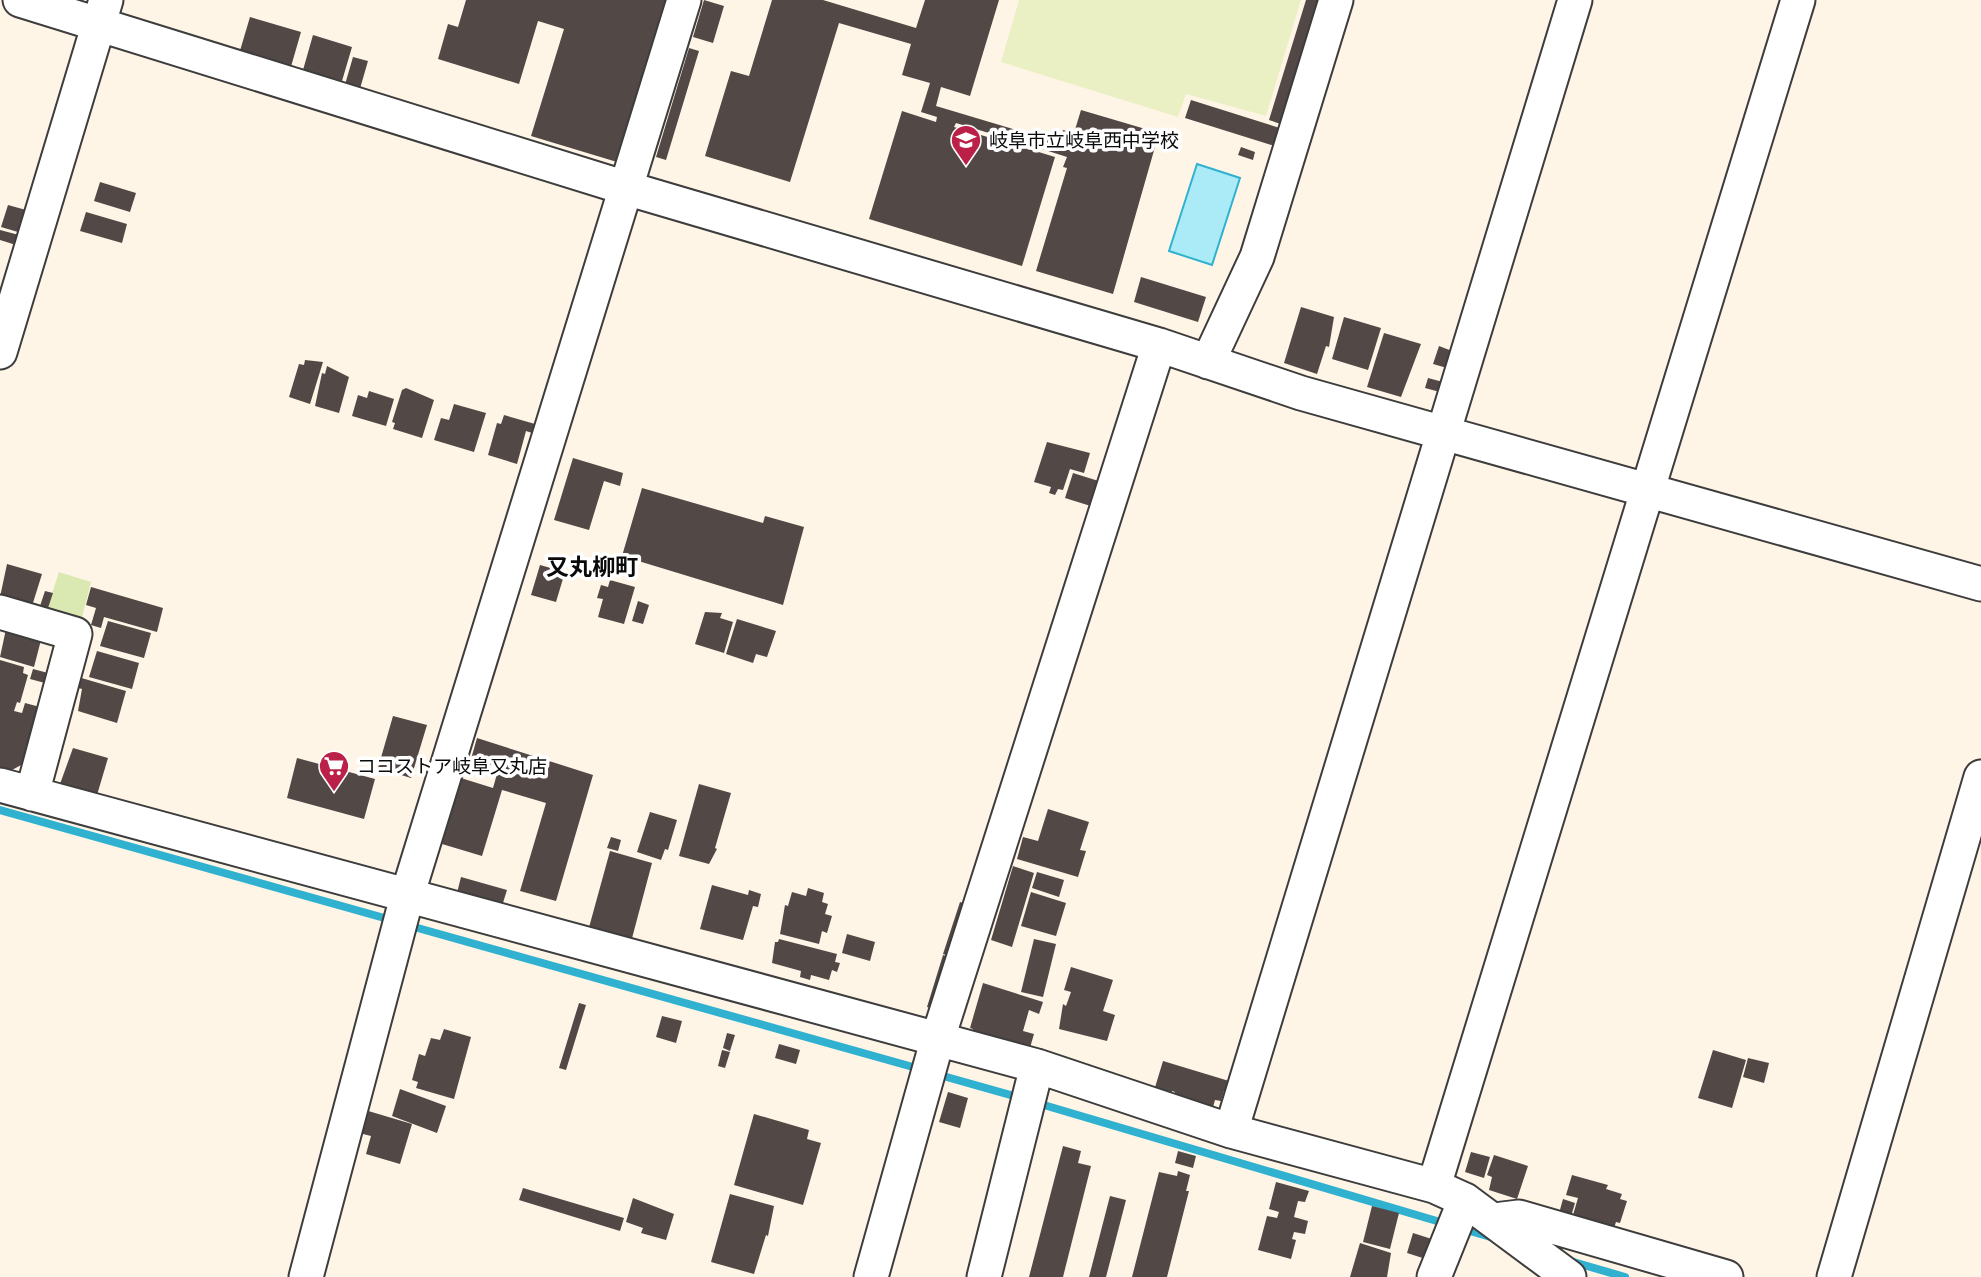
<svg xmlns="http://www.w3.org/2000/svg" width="1981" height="1277" font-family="'PT Serif','Noto Sans JP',serif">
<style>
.green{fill:#dae9b1}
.pitch{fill:#eaf0c3}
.water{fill:#aaebf7;stroke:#30b1cf;stroke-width:2}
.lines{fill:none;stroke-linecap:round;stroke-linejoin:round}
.stream{stroke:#30b1cf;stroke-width:8}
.building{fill:#524846;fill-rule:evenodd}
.minor-casing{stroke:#3d3d3d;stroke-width:37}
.minor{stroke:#fff;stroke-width:33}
.labels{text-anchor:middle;stroke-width:7;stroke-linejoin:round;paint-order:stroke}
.poi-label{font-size:19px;fill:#0a0a0a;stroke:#fff;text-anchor:start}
.quarter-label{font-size:23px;font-weight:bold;fill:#0a0a0a;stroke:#fff}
</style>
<rect width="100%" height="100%" fill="#fff5e6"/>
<path class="green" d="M59 572 91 582 80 625 46 612Z"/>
<path class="pitch" d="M1019 0H1301L1266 116 1186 94 1178 117 1001 62Z"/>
<path class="water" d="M1197 164 1240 178 1212 265 1169 251Z"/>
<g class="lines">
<path class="stream" d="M0 810 395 921
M407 925 920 1069
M936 1074 1021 1098
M1037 1103 1447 1224
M1463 1229 1494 1238
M1570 1261 1625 1277"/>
</g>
<path class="building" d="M466 0H667L617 162 531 136 564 29 538 21 519 84 438 59 448 24 458 27Z
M704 0 724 6 713 43 693 37Z
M772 0H823L916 28 925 0H999L970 96 941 87 936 106 1060 143 1063 130 1074 133 1081 110 1159 133 1113 294 1036 271 1067 168 1063 167 1067 157 1020 142 1019 146 1055 157 1022 266 869 219 902 111 936 122 937 117 921 112 930 83 902 75 911 44 839 23 790 182 705 156 731 71 749 76ZM956 123 1002 137 1001 141 954 127Z
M1306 0H1321L1283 125 1269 120Z
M250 17 301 32 290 70 239 54Z
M313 35 352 47 342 81 303 70Z
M689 48 699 51 666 160 656 157Z
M353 57 368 61 359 92 344 88Z
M1191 100 1283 129 1278 147 1185 118Z
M1241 147 1255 152 1253 160 1238 155Z
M100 182 136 193 130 212 94 201Z
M8 205 26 210 18 232 1 227Z
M86 212 127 224 122 243 80 231Z
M0 230 19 235 16 245 0 240Z
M1141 277 1206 297 1198 322 1134 302Z
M1301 307 1334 317 1329 347 1326 346 1317 374 1284 363Z
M1344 317 1381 328 1368 370 1332 359Z
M1384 333 1421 344 1401 397 1367 387Z
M1439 346 1452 351 1447 368 1433 364Z
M305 360 323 362 310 404 289 397 299 364 304 365Z
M327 366 349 377 339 413 315 406 322 373 325 374Z
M1428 378 1443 382 1440 392 1425 388Z
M406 388 434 400 422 438 393 429 395 423 392 422 402 390Z
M369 391 394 399 386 426 352 416 358 395 367 398Z
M454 404 486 413 474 452 434 440 441 418 449 420Z
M504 415 535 424 532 433 526 431 517 464 488 455 497 423 501 424Z
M1047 442 1090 453 1084 473 1070 469 1063 490 1058 489 1055 495 1049 493 1051 487 1034 482Z
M573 458 623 473 620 486 604 481 589 530 554 520Z
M1073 473 1105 483 1097 508 1065 498Z
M642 488 763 523 765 516 804 527 783 605 622 556Z
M7 564 42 574 32 606 0 597Z
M540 565 565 572 556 602 531 595Z
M610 580 635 587 624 624 598 617 603 599 597 598 601 585 608 587Z
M91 587 163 608 157 632 104 617 101 628 91 625 96 608 86 605Z
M45 591 53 593 47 611 39 609Z
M638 601 649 605 643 624 632 621Z
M705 612 722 613 720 618 733 622 724 653 695 644Z
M737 619 776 631 767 657 756 654 753 663 726 654Z
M108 621 151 633 144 658 100 646Z
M6 629 41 640 34 667 0 657Z
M97 651 139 663 132 689 89 677Z
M0 660 24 667 23 673 28 675 20 703 17 702 14 711 22 713 25 703 40 707 23 764 12 770 0 767Z
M33 669 48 673 45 683 30 679Z
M78 677 126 691 117 723 78 711 82 689 75 687Z
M393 716 427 725 411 778 378 768Z
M477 738 593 775 556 901 520 891 546 803 502 790 482 856 442 844 461 778 493 788 499 767 471 759Z
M73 748 108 758 97 795 60 784Z
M297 758 375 779 364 819 287 798Z
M699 784 731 793 715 848 717 849 709 864 679 856Z
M1048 809 1089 822 1080 850 1086 851 1078 877 1017 859 1023 837 1038 841Z
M650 812 677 820 668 850 665 849 661 860 637 852Z
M611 837 621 840 618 851 607 848Z
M610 851 652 863 631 942 588 931Z
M1013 866 1034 873 1012 947 991 940Z
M1037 872 1064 880 1059 897 1032 888Z
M461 877 507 890 502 906 457 893Z
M712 885 748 895 749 890 761 894 758 907 753 906 743 940 700 929Z
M808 888 824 893 822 902 828 904 825 914 832 916 827 933 822 931 819 944 780 934 785 905 788 906 792 892 806 896Z
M1031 892 1066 903 1056 936 1021 926Z
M960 902 981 909 965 961 943 954Z
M847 934 875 942 870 961 842 953Z
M779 939 837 954 835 962 840 963 837 972 832 970 829 980 811 975 810 980 800 977 801 971 772 963 775 942H778Z
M1034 939 1056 944 1043 997 1021 992Z
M943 955 964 962 948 1014 927 1007Z
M1071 967 1113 980 1103 1011 1115 1015 1107 1041 1059 1029 1063 1004 1066 1006 1071 992 1064 990Z
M983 983 1043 1002 1039 1014 1029 1010 1023 1031 1034 1034 1029 1051 972 1033 973 1029 970 1028Z
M579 1003 586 1005 566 1070 559 1068Z
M662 1016 682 1021 676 1043 656 1037Z
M444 1029 471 1037 454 1099 416 1088 418 1082 412 1080 419 1054 425 1056 431 1038 440 1040Z
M727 1033 735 1035 730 1051 723 1048Z
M779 1044 800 1050 796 1064 775 1058Z
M722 1050 730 1052 725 1068 718 1066Z
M1713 1050 1746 1060 1732 1108 1698 1098Z
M1748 1058 1769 1063 1764 1083 1743 1077Z
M1163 1061 1239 1084 1236 1094 1224 1091 1221 1101 1215 1100 1212 1111 1172 1100 1175 1092 1172 1091 1169 1099 1153 1094Z
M400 1089 446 1106 437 1133 392 1116Z
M948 1092 968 1098 960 1128 939 1122Z
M365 1110 412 1124 400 1164 366 1154 371 1136 359 1133Z
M754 1114 809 1130 807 1139 821 1143 803 1205 734 1185Z
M1063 1146 1081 1151 1078 1163 1091 1166 1063 1277H1029Z
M1178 1151 1196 1156 1193 1168 1175 1163Z
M1471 1152 1490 1157 1484 1178 1465 1172Z
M1494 1155 1528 1166 1517 1199 1489 1190 1492 1177 1487 1175Z
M1178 1171 1190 1175 1186 1191H1189L1167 1277H1132L1159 1172 1177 1176Z
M1572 1175 1608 1185 1606 1189 1622 1194 1620 1199 1627 1201 1620 1223 1616 1222 1614 1228 1579 1223 1581 1217 1573 1215 1578 1198 1566 1195Z
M1276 1182 1309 1191 1305 1202 1298 1201 1294 1217 1308 1221 1305 1234 1294 1232 1292 1239 1296 1240 1291 1259 1258 1250 1267 1216 1277 1218 1279 1212 1269 1209Z
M523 1188 624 1218 620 1231 519 1200Z
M730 1194 774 1206 768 1236 766 1235 754 1274 711 1262Z
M1110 1196 1126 1200 1106 1277H1089Z
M633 1198 674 1214 666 1240 641 1233 643 1228 626 1222Z
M1563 1199 1575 1203 1570 1220 1558 1217Z
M1372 1206 1399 1213 1390 1249 1363 1242Z
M1413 1233 1438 1241 1432 1261 1407 1253Z
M1360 1243 1391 1253 1387 1277H1350Z"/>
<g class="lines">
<g class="minor-casing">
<path id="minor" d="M20 0 626 188 1159 345 1301 393 1981 584
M0 352 106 0
M1208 362 1257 257 1336 0
M0 612 75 634 32 794
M0 785 1037 1066 1231 1131 1434 1186 1465 1200 1569 1277
M1231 1131 1575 0
M1434 1186 1798 0
M1494 1220 1519 1217 1726 1277
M306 1277 408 893 684 0
M871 1277 938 1038 1159 345
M984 1277 1037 1066
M1434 1277 1465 1200
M1834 1277 1981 777"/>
</g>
<use href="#minor" class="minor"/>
</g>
<defs>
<g id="school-pin" transform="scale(1.575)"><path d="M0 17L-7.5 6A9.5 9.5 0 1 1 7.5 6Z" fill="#bb2048" stroke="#fff"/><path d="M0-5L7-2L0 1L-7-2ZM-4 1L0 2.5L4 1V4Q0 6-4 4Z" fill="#fff"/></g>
<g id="supermarket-pin" transform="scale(1.575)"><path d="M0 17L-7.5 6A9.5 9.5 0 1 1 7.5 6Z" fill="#bb2048" stroke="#fff"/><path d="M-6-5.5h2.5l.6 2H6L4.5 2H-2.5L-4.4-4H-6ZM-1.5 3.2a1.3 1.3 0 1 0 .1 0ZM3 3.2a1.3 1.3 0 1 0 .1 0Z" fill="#fff"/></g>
</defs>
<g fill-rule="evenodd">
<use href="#school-pin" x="966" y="140"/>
<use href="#supermarket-pin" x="334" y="766"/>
</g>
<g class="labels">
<g class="poi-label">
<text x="989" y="147">岐阜市立岐阜西中学校</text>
<text x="357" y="773">ココストア岐阜又丸店</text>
</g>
<g class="quarter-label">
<text x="592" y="575">又丸柳町</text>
</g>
</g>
</svg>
